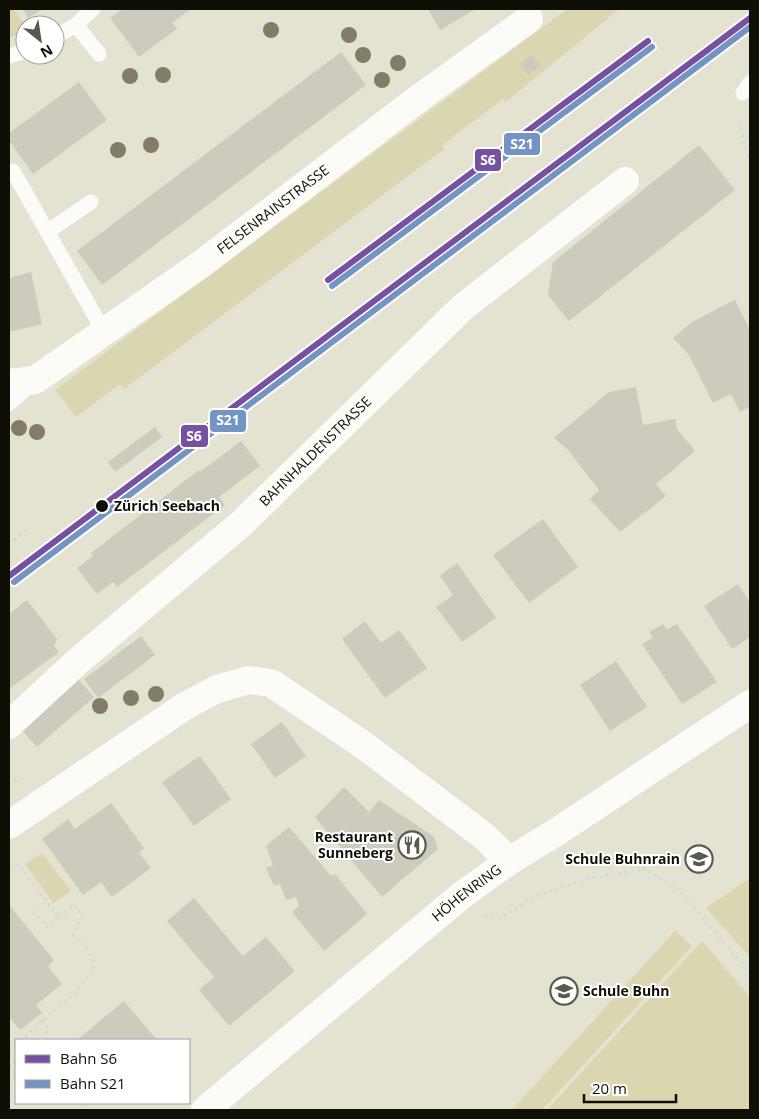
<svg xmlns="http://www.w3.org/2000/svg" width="759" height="1119" font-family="'Open Sans',sans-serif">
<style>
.green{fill:#dad6af}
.building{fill:#cccbbd}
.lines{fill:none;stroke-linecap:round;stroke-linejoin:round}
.path{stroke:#d8d8d2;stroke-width:3;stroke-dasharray:2.5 4;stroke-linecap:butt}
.service{stroke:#fbfbf8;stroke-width:15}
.minor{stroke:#fbfbf8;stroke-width:28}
.rail-1-casing{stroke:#fff;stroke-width:10}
.rail-2-casing{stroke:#fff;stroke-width:10}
.rail-1{stroke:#7751a1;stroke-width:6}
.rail-2{stroke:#7495c3;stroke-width:6}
.tree{fill:#817e65}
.stop-dot{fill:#100f05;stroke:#fff;stroke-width:2}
.labels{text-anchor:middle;stroke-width:4;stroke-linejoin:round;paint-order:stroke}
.street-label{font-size:14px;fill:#100f05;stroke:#fff}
.stop-label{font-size:14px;font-weight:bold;fill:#100f05;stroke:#fff;text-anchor:start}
.poi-label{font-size:14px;font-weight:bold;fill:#100f05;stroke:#fff;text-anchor:end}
.line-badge{stroke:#fff;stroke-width:2}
.badge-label{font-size:14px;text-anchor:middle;font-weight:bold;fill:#fff}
</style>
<rect width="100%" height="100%" fill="#e4e3d1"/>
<path class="green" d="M9 9H14L25 26V31L9 38Z
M567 9H619L506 102 503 99 442 145 444 149 124 389 120 384 76 417 55 390Z
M42 853 71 891 53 903 25 864Z
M750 878V957L706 908Z
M675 931 692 946 542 1110H512Z
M702 941 750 997V1110H547Z"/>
<path class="building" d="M23 9H43L28 18Z
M123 9 129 10 191 9 172 23 177 29 139 57 110 18Z
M428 9H476L440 30Z
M341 52 366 85 102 285 77 251Z
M532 55 541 66 528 75 520 64Z
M79 82 107 120 33 174 9 140V133Z
M699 145 735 190 569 321 548 295 553 262Z
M31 272 42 324 9 332V278Z
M735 300 750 330V407L740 412 731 394 713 403 689 355 673 338 692 322Z
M636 387 643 425 675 419 677 429 695 451 656 484 666 496 620 532 590 499 599 490 567 449 554 438 609 392Z
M155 427 162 437 115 472 108 462Z
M241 441 260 466 219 497 225 505 117 587 113 582 97 594 77 568 93 556 91 553 199 470 200 472Z
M543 519 578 567 529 603 493 555Z
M457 563 496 618 462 642 436 607 453 595 440 576Z
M738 584 750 603V637L732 649 704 606Z
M27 600 57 639 54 646 59 652 9 689V614Z
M365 621 381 643 399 630 427 668 385 698 342 639Z
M663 624 667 629 677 624 717 682 682 704 642 644 653 638 649 632Z
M141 636 155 655 98 698 84 679Z
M616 661 647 707 610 731 580 685Z
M79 680 94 697 37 747 22 730Z
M282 722 306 756 275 778 251 744Z
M200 756 231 799 194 826 162 782Z
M344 787 369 812 379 800 434 837 438 849 382 897 315 817Z
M111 803 144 848 139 853 151 868 112 897 101 882 83 895 42 839 68 819 75 829Z
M289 827 331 876 335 874 367 914 324 951 292 912 299 906 296 897 286 900 280 884 274 886 266 868 273 865 266 846Z
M194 898 243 956 266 937 295 971 229 1026 199 990 214 977 167 921Z
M9 905 54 960 48 966 62 984 36 1005 42 1013 20 1030 9 1017Z
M124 1001 157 1040H77Z"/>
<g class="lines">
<path class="path" d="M750 119V120
M739 122 750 163
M9 544 27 530
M9 785 21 778
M580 853 600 855 645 869 679 890 750 973
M9 867 19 865 59 918 75 905 82 917 73 935C86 946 94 954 93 971L75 992 20 1040
M34 911 47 927 59 918
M485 916 501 918 536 896 589 878 643 870
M43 1020 47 1025 45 1040
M25 1037 36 1040
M9 1050 16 1044
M9 1055 14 1061
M9 1066 16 1059
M9 1067 16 1076
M81 1103 83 1110"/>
<path class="service" d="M76 25 99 54
M55 37 76 25 93 9
M9 56 25 51
M743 93 750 83
M13 171 104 332
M47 232 91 202
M9 404 32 383"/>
<g class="minor">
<path id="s1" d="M9 383 35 380 200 265 422 96 529 19"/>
<path id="s2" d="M9 725 78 661 242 523 463 307 625 181"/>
<path d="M9 825 185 706 217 689 249 680 271 683 362 744 485 837 509 861"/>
<path id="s3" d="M205 1110 462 895 509 861 555 833 750 704"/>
</g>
<g class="rail-1-casing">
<path id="rail-1" d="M328 280 648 41
M9 576 750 18"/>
</g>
<g class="rail-2-casing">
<path id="rail-2" d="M332 286 652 47
M14 582 750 27"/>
</g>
<use href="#rail-1" class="rail-1"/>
<use href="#rail-2" class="rail-2"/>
</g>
<g class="tree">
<circle cx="271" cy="30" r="8"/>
<circle cx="349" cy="35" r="8"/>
<circle cx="363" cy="55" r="8"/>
<circle cx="398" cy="63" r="8"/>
<circle cx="163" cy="75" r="8"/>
<circle cx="130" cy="76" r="8"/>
<circle cx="382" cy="80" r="8"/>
<circle cx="151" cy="145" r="8"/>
<circle cx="118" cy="150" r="8"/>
<circle cx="19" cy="428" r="8"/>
<circle cx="37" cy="432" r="8"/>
<circle cx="156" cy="694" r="8"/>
<circle cx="131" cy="698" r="8"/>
<circle cx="100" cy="706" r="8"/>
</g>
<defs>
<g id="restaurant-ring" transform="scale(1.4375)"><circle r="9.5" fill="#fff" stroke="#5a594c" stroke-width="1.5"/><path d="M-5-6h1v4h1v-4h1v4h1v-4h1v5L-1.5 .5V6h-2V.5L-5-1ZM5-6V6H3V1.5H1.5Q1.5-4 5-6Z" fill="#5a594c"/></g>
<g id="school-ring" transform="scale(1.4375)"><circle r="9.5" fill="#fff" stroke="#5a594c" stroke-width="1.5"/><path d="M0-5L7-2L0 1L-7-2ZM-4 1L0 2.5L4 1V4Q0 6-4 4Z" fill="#5a594c"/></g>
</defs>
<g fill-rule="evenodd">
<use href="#restaurant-ring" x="412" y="845"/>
<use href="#school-ring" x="699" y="859"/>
<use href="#school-ring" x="564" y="991"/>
</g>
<circle class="stop-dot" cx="102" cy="506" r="7"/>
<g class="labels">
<g class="street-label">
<text dy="5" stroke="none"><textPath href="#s1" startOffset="319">FELSENRAINSTRASSE</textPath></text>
<text dy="5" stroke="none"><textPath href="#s2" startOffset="411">BAHNHALDENSTRASSE</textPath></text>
<text dy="5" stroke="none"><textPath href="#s3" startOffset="340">HÖHENRING</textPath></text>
</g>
<g class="stop-label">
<text x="114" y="511">Zürich Seebach</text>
</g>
<g class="poi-label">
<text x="393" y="842">Restaurant<tspan x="393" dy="16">Sunneberg</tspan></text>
<text x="680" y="864">Schule Buhnrain</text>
<text x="583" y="996" text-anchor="start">Schule Buhn</text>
</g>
</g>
<g class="line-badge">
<rect x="503" y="132" width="38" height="24" rx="5" fill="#7495c3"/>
<rect x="474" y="148" width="28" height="24" rx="5" fill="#7751a1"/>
<rect x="209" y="409" width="38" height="24" rx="5" fill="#7495c3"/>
<rect x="180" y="424" width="29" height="24" rx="5" fill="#7751a1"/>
</g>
<g class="badge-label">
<text x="522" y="149">S21</text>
<text x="488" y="165">S6</text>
<text x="228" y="425">S21</text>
<text x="194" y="441">S6</text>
</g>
<rect width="759" height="1119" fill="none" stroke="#100f05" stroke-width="20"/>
<rect x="15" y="1039" width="175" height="65" fill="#ffffff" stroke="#9f9f9b"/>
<rect x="25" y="1055" width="25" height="8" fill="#7751a1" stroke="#9f9f9b"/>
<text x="60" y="1064" font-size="15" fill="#100f05">Bahn S6</text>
<rect x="25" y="1080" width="25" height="8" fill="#7495c3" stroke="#9f9f9b"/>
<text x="60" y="1089" font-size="15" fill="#100f05">Bahn S21</text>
<g transform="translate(40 40) rotate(150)"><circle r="24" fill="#ffffff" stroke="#9f9f9b"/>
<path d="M0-4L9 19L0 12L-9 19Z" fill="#5a594c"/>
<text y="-8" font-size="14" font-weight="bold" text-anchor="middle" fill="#100f05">N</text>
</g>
<path d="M584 1094v8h92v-8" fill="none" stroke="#100f05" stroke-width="2.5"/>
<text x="592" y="1094" font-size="15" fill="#100f05" stroke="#ffffff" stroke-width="4" paint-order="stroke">20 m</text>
</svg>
